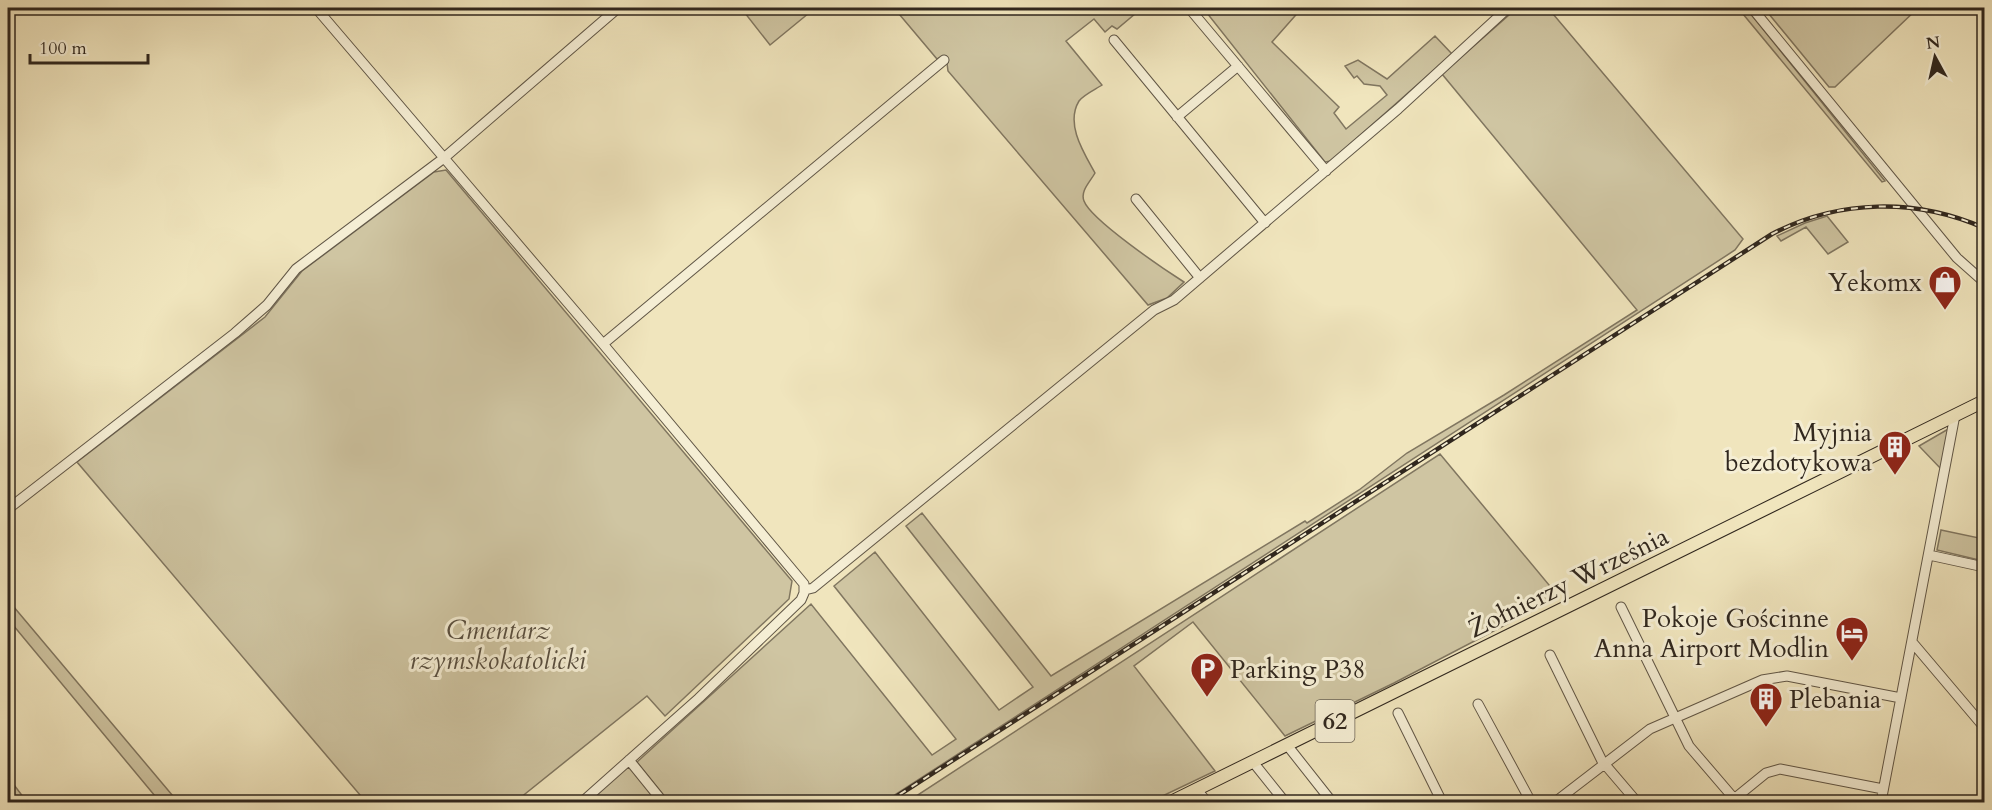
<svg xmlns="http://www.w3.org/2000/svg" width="1992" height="810" font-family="Cardo,serif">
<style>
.green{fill:#cfc5a2;stroke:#807660;stroke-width:1.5}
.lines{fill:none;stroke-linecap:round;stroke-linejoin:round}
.minor-casing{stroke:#605646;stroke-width:11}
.major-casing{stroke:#30271e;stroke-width:14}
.minor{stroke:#f5eed4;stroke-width:9}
.major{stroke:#f0e5bd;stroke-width:12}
.rail-casing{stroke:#30271e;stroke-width:4.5}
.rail{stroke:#f5eed4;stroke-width:2;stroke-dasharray:7;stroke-linecap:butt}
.labels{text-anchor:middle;stroke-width:6;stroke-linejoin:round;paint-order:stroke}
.shield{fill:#f5eed4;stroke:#6b6355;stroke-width:1.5}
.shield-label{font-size:24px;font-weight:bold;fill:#30271e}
.poi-label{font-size:26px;fill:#30271e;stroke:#f5eed4;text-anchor:end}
.street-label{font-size:26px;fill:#30271e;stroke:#f5eed4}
.park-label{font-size:26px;font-style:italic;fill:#584e3f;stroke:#f5eed4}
</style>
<rect width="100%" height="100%" fill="#f0e5bd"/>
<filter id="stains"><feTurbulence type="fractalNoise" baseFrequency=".00333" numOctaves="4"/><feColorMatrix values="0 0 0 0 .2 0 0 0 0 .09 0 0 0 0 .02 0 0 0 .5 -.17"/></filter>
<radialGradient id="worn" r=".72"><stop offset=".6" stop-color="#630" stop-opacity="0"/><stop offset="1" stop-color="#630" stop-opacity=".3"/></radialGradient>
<path class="green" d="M741 8H804L809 13 770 45Z
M894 8H1142L1117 29 1112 26 1105 32 1094 19 1066 41 1102 85C1096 89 1083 95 1079 101 1065 124 1084 153 1095 173 1090 182 1080 191 1084 201 1091 220 1165 270 1184 282L1167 298 1148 305 948 71 947 63 941 57 937 59Z
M1203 8H1255L1258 11 1269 8H1302L1272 42 1339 107 1334 113 1346 129 1387 95 1380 86 1364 84 1357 76 1354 78 1345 66 1358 60 1387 79 1435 36 1452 54 1331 161 1325 162Z
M1517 8H1548L1743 239 1735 250 884 802H669L637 762 811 604 932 755 956 739 834 586 875 552 999 710 1033 687 906 526 922 513 1051 676 1305 521 1307 523 1359 490 1407 453 1504 395 1637 310 1442 74Z
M1738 8H1746L1885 181 1882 182Z
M1764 8H1918L1835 87H1829Z
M446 170 792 581 789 599 665 716 647 696 520 798 524 802H366L77 462 265 317 302 271 434 172Z
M1827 216 1848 242 1828 254 1806 227 1781 241 1777 236 1805 223Z
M1950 428 1942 470 1919 446Z
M1440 454 1559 597 1394 683 1285 736 1193 622 1134 666 1215 771 1150 802H907Z
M1941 530 1984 539V557L1979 560 1937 550Z
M8 600 178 802H160L8 619Z
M628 764 658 802H587Z
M8 777 27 802H8Z"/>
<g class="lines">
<g class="minor-casing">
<path id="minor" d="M316 8 603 344 804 584V593L801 600 699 698 582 802
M1189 8 1326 171
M1752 8 1957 258 1984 282
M1114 40 1265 223
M1177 117 1238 66
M1136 199 1200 278
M603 344 944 60
M8 509 235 333 267 305 296 269 444 158 618 8
M1929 555 1984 567
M805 590 813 588 1154 310 1174 300 1398 109 1508 8
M1621 607 1689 746 1737 802
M1912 642 1984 727
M1550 655 1602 761 1637 802
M1478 704 1531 802
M1398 713 1442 802
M1287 745 1332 802
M629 760 663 802
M1253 762 1285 802
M1197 790 1207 802
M1734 799 1766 773 1780 769 1883 789
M1555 802 1650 729 1762 680 1787 676 1901 698
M1881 802 1955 415
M1981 802 1984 800"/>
</g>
<g class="major-casing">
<path id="major" d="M1171 802 1984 401"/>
</g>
<use href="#minor" class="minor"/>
<use href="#major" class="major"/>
<g class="rail-casing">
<path id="rail" d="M888 802 1772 234C1839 199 1916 198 1984 228"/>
</g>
<use href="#rail" class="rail"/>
</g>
<defs>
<g id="shop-pin" transform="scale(1.725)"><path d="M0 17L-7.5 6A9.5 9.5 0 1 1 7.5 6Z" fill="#8f2418" stroke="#f5eed4"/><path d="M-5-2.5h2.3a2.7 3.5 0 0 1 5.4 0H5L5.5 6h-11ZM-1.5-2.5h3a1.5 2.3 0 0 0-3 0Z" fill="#fff"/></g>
<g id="building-pin" transform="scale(1.725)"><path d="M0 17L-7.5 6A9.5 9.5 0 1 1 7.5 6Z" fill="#8f2418" stroke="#f5eed4"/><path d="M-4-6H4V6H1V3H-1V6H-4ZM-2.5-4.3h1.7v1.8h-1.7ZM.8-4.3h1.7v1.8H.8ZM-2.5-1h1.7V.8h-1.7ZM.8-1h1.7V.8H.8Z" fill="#fff"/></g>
<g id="hotel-pin" transform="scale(1.725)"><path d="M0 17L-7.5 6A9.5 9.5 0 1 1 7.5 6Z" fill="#8f2418" stroke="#f5eed4"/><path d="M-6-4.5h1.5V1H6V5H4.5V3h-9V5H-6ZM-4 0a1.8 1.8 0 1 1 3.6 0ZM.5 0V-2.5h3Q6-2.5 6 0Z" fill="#fff"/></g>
<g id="parking-pin" transform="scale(1.725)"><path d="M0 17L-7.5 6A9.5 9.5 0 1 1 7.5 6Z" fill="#8f2418" stroke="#f5eed4"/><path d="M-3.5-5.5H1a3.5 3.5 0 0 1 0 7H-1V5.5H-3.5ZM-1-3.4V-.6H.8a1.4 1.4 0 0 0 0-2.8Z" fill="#fff"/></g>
</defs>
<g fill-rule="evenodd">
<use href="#shop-pin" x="1945" y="282"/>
<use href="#building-pin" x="1895" y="447"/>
<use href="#hotel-pin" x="1852" y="633"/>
<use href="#parking-pin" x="1207" y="669"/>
<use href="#building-pin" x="1766" y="699"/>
</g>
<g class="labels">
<rect class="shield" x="1315.5" y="700" width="39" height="42" rx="4.5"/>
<g class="shield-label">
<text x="1335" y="729">62</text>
</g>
<g class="poi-label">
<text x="1922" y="291">Yekomx</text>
<text x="1872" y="441">Myjnia<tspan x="1872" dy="30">bezdotykowa</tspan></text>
<text x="1829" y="627">Pokoje Gościnne<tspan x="1829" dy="30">Anna Airport Modlin</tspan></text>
<text x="1230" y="678" text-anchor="start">Parking P38</text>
<text x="1789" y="708" text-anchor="start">Plebania</text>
</g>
<g class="street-label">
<text transform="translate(1568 582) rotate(-26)" y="9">Żołnierzy Września</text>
</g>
<g class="park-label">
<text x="498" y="639">Cmentarz<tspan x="498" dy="30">rzymskokatolicki</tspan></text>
</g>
</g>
<rect width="1992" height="810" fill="none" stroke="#f0e5bd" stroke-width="30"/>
<rect x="9" y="9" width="1974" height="792" fill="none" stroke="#30271e" stroke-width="3"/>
<rect x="15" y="15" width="1962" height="780" fill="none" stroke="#30271e" stroke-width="1.5"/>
<g transform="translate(1935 57) rotate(352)" stroke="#f5eed4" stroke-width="4.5" paint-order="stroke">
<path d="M0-4.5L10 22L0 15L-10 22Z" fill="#30271e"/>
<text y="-9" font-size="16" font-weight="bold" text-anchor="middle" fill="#30271e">N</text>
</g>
<path d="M30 54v9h118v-9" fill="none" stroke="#30271e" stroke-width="3"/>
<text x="39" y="54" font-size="18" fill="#30271e" stroke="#f5eed4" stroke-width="4.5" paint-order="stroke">100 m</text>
<rect width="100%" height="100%" filter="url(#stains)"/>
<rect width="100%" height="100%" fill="url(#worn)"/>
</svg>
